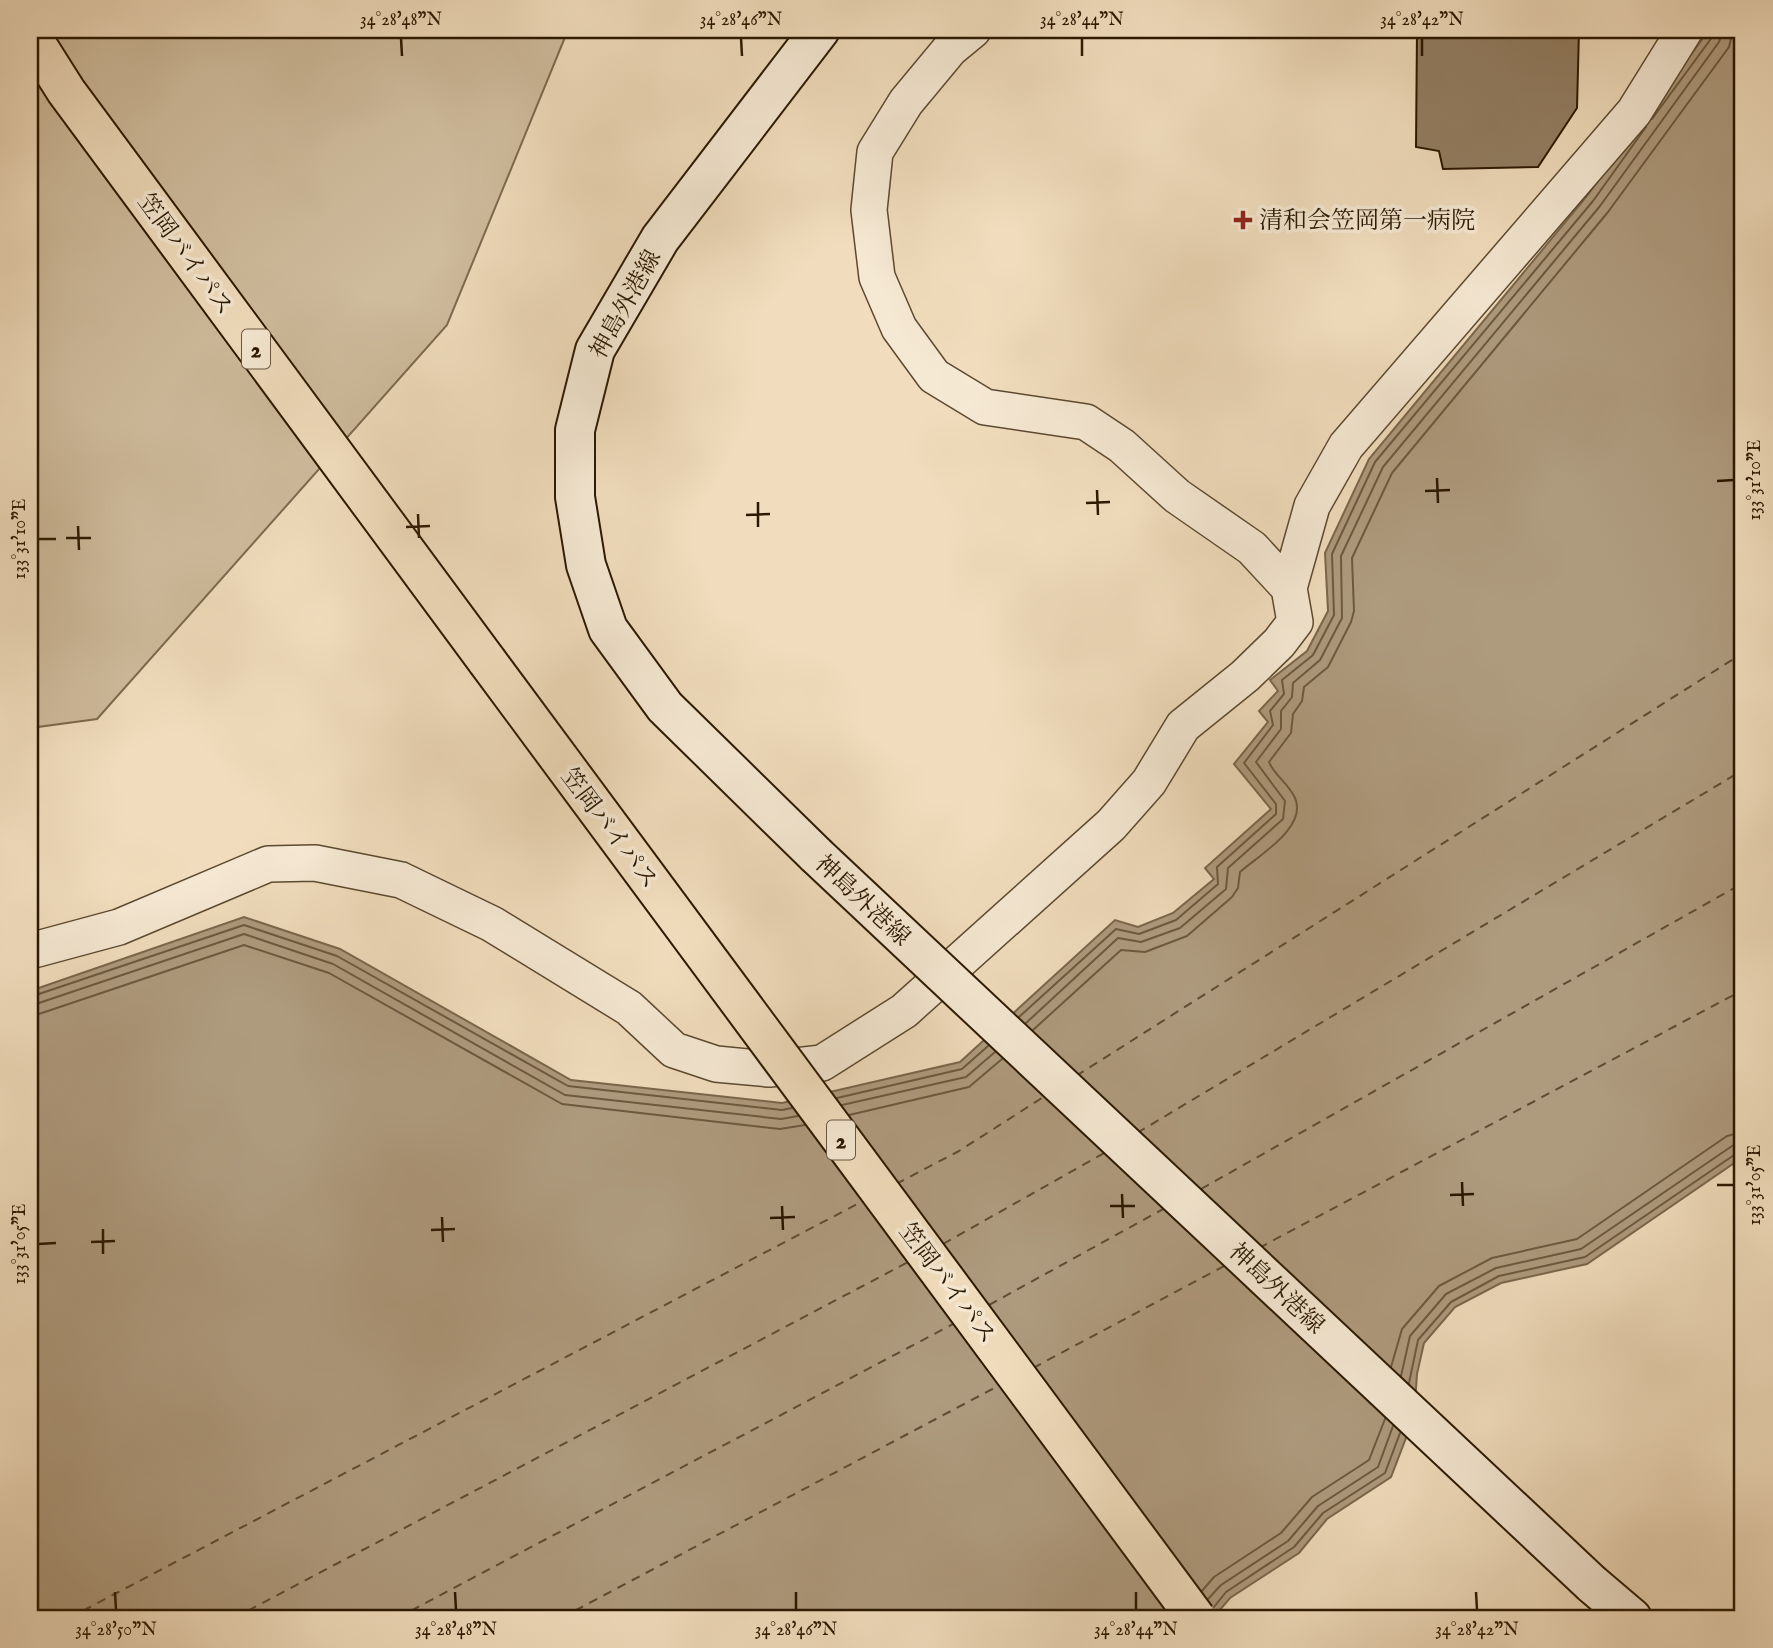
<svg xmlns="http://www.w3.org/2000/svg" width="1773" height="1648" font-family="'IM FELL English','Noto Serif JP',serif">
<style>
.green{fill:#cfbc9d;stroke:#7d6a4e;stroke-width:2}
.water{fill:#ae9a7d;stroke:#7a664b;stroke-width:2}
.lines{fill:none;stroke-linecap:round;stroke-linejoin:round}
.shore{stroke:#6c593e;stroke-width:2}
.ferry{stroke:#5f4c32;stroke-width:2;stroke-dasharray:9 7;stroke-linecap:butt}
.building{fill:#927e62;stroke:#2b1800;stroke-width:2}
.minor-casing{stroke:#5c492f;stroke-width:38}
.secondary-casing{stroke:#2b1800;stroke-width:42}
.motorway-casing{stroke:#2b1800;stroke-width:42}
.minor{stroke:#f6e9d4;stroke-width:35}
.secondary{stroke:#f6e9d4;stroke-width:38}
.motorway{stroke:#f1ddbd;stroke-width:38}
.secondary-bridge-casing{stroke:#2b1800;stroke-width:42;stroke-linecap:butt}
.motorway-bridge-casing{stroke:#2b1800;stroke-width:42;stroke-linecap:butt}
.secondary-bridge{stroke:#f6e9d4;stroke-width:38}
.motorway-bridge{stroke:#f1ddbd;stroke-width:38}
.ticks{fill:none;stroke:#2b1800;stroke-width:2.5}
.poi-dot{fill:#8f2418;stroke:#f6e9d4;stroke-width:2.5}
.labels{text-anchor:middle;stroke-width:7;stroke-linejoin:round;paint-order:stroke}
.shield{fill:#f6e9d4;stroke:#685740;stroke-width:2}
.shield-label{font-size:23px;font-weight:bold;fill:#2b1800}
.poi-label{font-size:24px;fill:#2b1800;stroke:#f6e9d4;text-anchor:start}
.street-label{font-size:24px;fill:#2b1800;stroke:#f6e9d4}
.neatline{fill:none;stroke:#2b1800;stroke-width:2.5}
.ticks-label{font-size:18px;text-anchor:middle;fill:#2b1800}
</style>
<rect width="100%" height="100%" fill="#f1ddbd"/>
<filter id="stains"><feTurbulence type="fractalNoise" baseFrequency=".00286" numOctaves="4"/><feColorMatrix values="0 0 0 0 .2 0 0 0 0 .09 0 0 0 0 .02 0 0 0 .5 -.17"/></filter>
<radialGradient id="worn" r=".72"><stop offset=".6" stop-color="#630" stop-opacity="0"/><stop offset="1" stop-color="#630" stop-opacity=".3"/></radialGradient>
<path class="green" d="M30 30H568L447 325 97 719 30 728Z"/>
<path class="water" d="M1709 30H1743V1157L1587 1264 1501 1283 1455 1307 1424 1343 1417 1374 1414 1417 1391 1477 1327 1519 1299 1553 1230 1598 1213 1618H30V991L244 917 340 949 571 1080 782 1103 960 1062 1115 920 1138 927 1173 913 1214 879 1205 868 1271 809 1234 764 1268 722 1259 711 1278 691 1270 680 1307 651 1328 611 1325 553 1369 459 1587 196Z"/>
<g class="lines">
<path class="shore" d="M1652 119 1713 36 1714 30
M30 997 244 925 337 956 568 1086 782 1110 792 1108
M30 1006 244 934 333 964 565 1095 781 1119 798 1116
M30 1017 244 945 329 973 562 1104 780 1129 805 1125
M1019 1017 1116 929 1139 934 1176 920 1218 884 1217 867 1276 814V804L1244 763 1273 725 1270 711 1284 694 1282 680 1313 655 1334 615 1332 554 1375 462 1593 201 1646 127
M1026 1023 1118 938 1141 942 1180 928 1226 889 1228 868 1283 819 1285 801 1256 762 1281 729V711L1292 697 1293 683 1320 660 1342 618 1341 556 1383 467 1600 206 1719 42 1723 30
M1033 1030 1121 950 1145 952 1187 936 1232 897 1238 888 1240 872C1258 856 1308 827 1295 798 1289 784 1274 775 1269 762L1291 733 1293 714 1302 701 1304 687 1328 667 1351 622 1354 611 1352 558 1392 473 1608 212 1729 47 1733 30
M837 1098 962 1069 988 1046
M842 1105 966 1077 995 1052
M849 1115 969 1087 1002 1059
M1391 1367 1402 1329 1439 1286 1492 1258 1577 1239 1727 1136 1743 1132
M1401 1376 1410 1336 1446 1294 1496 1268 1581 1249 1732 1146 1743 1143
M1409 1383 1418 1340 1451 1302 1499 1276 1585 1257 1737 1153 1743 1152
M1202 1591 1214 1577 1281 1533 1312 1497 1369 1460 1385 1419
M1208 1599 1221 1585 1288 1541 1318 1506 1378 1467 1393 1426
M1214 1607 1226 1592 1294 1547 1323 1513 1385 1473 1400 1433"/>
<path class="ferry" d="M1076 1076 1743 653
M1137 1133 1743 770
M896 1184 959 1151 1045 1096
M1201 1189 1743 883
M943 1244 1106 1152
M1259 1248 1743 990
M989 1305 1165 1208
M1033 1368 1226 1265
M69 1618 863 1201
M234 1618 910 1261
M397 1618 953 1324
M561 1618 1000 1385"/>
</g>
<path class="building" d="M1417 30H1579L1577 108 1538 167 1443 169 1439 151 1416 147Z"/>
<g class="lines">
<g class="minor-casing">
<path id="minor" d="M973 30 950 49 906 102 875 152 869 210 877 277 899 328 934 376 985 407 1086 422 1122 446 1177 496 1252 548 1289 588
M30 951 119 927 268 864 315 863 401 880 492 924 629 1008 674 1050 716 1064 769 1069 822 1063 904 1011 1111 825 1149 782 1183 726 1245 676 1279 643 1295 622 1289 588 1312 506 1346 446 1634 112 1685 30"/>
</g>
<g class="secondary-casing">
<path id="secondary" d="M816 855 665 707 608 629 586 565 575 497V430L595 350 660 239 820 30
M1592 1584 1632 1618"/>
</g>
<g class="motorway-casing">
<path id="motorway" d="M30 34 66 91 487 661"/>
</g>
<use href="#minor" class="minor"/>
<use href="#secondary" class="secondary"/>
<use href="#motorway" class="motorway"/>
<g class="secondary-bridge-casing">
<path id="secondary-bridge" d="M816 855 1592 1584"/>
</g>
<g class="motorway-bridge-casing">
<path id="motorway-bridge" d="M487 661 1196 1618"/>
</g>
<use href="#secondary-bridge" class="secondary-bridge"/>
<use href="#motorway-bridge" class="motorway-bridge"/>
</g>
<path class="ticks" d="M401 38 402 56M741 38 742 56M1082 38V56M1422 38V56M1437 478 1438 503M1717 481 1734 480M1097 490 1098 515M1425 491 1450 490M758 502V527M1086 503 1110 502M418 514 419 538M746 515 770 514M78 526 79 550M406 527 430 526M66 538H91M38 539H56M1462 1182 1463 1206M1717 1185H1734M1122 1194 1123 1218M1450 1195 1474 1194M782 1206 783 1230M1110 1206H1135M442 1217 443 1242M770 1218 795 1217M103 1229V1254M431 1230 455 1229M91 1242 115 1241M38 1244 56 1243M115 1592 116 1610M455 1592 456 1610M796 1592V1610M1136 1592V1610M1476 1592 1477 1610"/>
<path class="poi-dot" d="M1239.5 209.5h7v7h7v7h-7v7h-7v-7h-7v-7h7z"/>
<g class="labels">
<g class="shield">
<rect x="242" y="329.5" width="28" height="39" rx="5"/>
<rect x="827" y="1120.5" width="28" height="39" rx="5"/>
</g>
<g class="shield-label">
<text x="256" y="357">2</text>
<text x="841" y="1148">2</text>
</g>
<g class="poi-label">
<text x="1259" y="228">清和会笠岡第一病院</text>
</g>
<g class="street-label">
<text transform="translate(186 254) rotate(54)" y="8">笠岡バイパス</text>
<text transform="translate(625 304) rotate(-61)" y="8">神島外港線</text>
<text transform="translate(610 828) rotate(53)" y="8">笠岡バイパス</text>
<text transform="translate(863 900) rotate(43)" y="8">神島外港線</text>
<text transform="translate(948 1283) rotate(53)" y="8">笠岡バイパス</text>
<text transform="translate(1277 1288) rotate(43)" y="8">神島外港線</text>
</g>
</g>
<rect width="1773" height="1648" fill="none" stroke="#f1ddbd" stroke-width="77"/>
<rect x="38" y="38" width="1696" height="1572" class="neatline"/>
<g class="ticks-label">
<text x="401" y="25">34°28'48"N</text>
<text x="741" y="25">34°28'46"N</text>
<text x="1082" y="25">34°28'44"N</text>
<text x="1422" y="25">34°28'42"N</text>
<text transform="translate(1754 480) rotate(-90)" y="6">133°31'10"E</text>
<text transform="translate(19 539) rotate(-90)" y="6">133°31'10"E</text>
<text transform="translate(1754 1185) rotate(-90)" y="6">133°31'05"E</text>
<text transform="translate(19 1244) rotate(-90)" y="6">133°31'05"E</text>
<text x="116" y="1635">34°28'50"N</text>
<text x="456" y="1635">34°28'48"N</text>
<text x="796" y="1635">34°28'46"N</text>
<text x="1136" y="1635">34°28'44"N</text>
<text x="1477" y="1635">34°28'42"N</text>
</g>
<rect width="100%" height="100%" filter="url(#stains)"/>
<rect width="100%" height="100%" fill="url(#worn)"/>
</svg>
